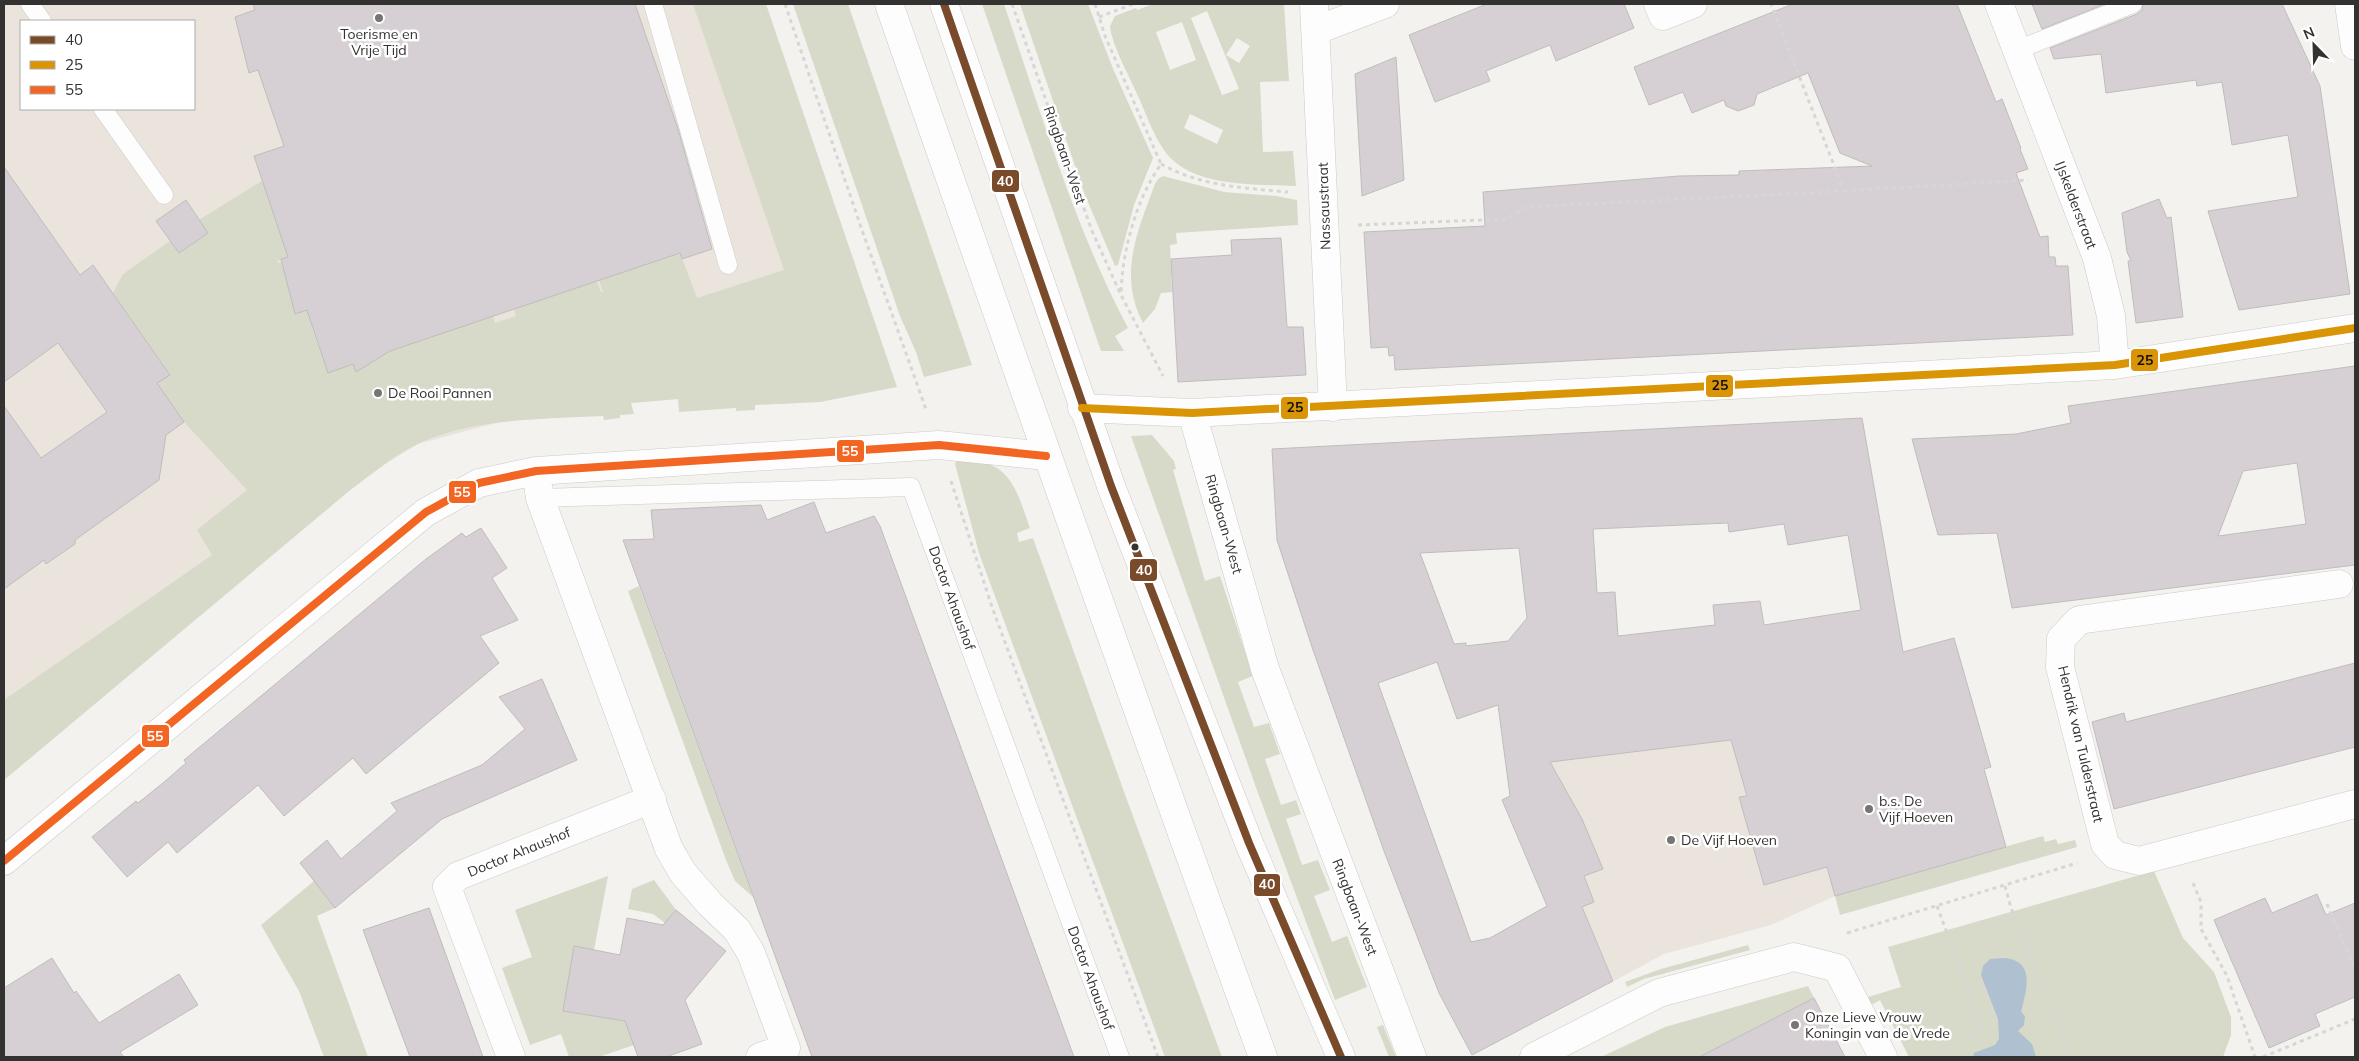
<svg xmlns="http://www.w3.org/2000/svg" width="2359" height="1061" font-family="Mulish,sans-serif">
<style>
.built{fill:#eae4dc;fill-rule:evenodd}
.green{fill:#d7d9c9;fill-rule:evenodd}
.water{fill:#afc0d0}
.building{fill:#d6d0d4;stroke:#bfbdbc;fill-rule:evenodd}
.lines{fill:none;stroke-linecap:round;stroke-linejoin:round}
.lane-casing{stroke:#cccac8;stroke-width:19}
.street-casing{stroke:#cccac8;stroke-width:29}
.secondary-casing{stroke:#cccac8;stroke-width:29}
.path{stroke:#d6d6d5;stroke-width:3;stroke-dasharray:4 4;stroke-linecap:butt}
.lane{stroke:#fdfdfd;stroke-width:18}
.street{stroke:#fdfdfd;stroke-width:28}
.secondary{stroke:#fdfdfd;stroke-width:28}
.bus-1-casing{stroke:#fff;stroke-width:11}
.bus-2-casing{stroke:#fff;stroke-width:11}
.bus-3-casing{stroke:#fff;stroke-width:11}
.bus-1{stroke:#7a4b2a;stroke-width:8}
.bus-2{stroke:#da9507;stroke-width:8}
.bus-3{stroke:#f26522;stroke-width:8}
.poi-dot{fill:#777573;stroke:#fff;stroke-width:2}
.bus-dot{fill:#343230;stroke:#fff;stroke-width:2}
.labels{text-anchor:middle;stroke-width:5;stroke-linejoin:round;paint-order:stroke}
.poi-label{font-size:14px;fill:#343230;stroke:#fff;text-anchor:start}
.street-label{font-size:14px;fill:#343230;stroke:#fff}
.line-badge{stroke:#fff;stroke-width:2}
.badge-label{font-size:14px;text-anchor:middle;font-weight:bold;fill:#fff}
.pale-badge-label{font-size:14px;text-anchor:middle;font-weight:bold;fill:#111}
</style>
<rect width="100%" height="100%" fill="#f4f2ef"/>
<path class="built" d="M4 4H723L812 281 678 399 629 403 500 422 418 444 385 464 349 491 4 780ZM21 21H194V109H21Z
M1731 740 1747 796 1739 798 1764 885 1814 871 1825 861 1835 896 1771 925 1664 954 1614 981 1582 907 1594 901 1584 876 1603 869 1582 819 1550 762Z"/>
<path class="green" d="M693 4H766L897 387 820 402 755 405V410L736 411V408L679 412 678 399 631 403 634 414 620 415V418L604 420 603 416C544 419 478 418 422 442 395 454 372 474 349 491L4 780V700L212 555 197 530 247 490 184 422 157 383 170 374 113 293 123 274 170 241 179 253 208 233 199 220 265 179C269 206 277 232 293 255L277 261 278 263 281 262 297 311 295 314 332 302 338 319 312 328 328 373 353 364 356 371 390 351 493 316 495 323 516 316 514 309 597 281 601 292H603L599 280 680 253 697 298 784 270Z
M793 4H848L972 365 924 377 916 352 900 316Z
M982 4H1004C1041 113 1074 226 1128 328L1115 336 1124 351H1101Z
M1020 4H1088L1114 71 1153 158 1134 205 1118 265 1115 266 1085 195Z
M1153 4H1284L1289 81 1260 82 1263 152 1293 151 1296 186C1255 184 1194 188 1166 153 1153 136 1146 113 1137 94 1129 75 1112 46 1110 26L1115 16 1136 8 1137 10ZM1207 11 1239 89 1222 95 1191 18ZM1182 22 1196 60 1170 70 1156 32ZM1237 38 1250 46 1239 63 1226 55ZM1190 114 1223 130 1217 144 1184 128Z
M1163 176 1224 192 1276 196 1297 200 1298 225 1176 233 1177 244 1170 245 1172 292 1161 293 1155 309 1143 323C1118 275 1137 232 1155 184L1158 179Z
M1152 435 1174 461 1176 469 1173 470 1205 581 1220 576 1253 676 1238 682 1254 727 1269 723 1280 754 1265 759 1281 805 1296 800 1301 814 1286 819 1302 865 1318 860 1330 890 1314 896 1332 942 1347 936 1367 987 1335 1000 1258 793 1131 436Z
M957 459C967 460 980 460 989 464 1015 474 1021 504 1030 528L1017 533 1019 542 1033 538 1127 800 1222 1057H1165L979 553 955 464Z
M639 586 753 897 735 881 726 860 628 591Z
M2043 836 2045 842 2056 839 2058 844 2075 840 2077 847 1840 915 1835 896Z
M2154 871 2183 938 2214 972 2231 1017V1035L2223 1057H1909L1880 1000 1873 1004 1869 1003 1868 997 1901 987 1888 947Z
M608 876 594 950 564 1011 625 1021 634 1045 599 1057H569L561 1034 530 1045 502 968 532 957 515 910Z
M654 880 676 910 665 923 653 914 628 909 632 889Z
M314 881 335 908 317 916 368 1057H324L299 991 261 925Z
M1748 945 1750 950 1644 979 1627 987 1625 982 1661 969Z
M1808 986 1814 998 1699 1057H1601L1665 1027Z
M1383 1025 1396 1057H1389L1377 1027Z"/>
<path class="water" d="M2006 958C2036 962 2026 991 2021 1012L2025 1016 2024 1025 2018 1031 2032 1044 2036 1057H1973L1974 1053 1995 1045 1999 1039 1998 1019 1981 975 1983 966 1990 959Z"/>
<path class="building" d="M253 4H635L678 129 712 249 682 259 680 253 390 351 356 372 353 364 328 373 307 310 295 314 281 259 288 257 254 156 284 146 258 70 249 73 235 17 255 10Z
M1487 4H1624L1634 28 1556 61 1550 45 1486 71 1490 81 1435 102 1409 35Z
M1793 4H1957L1996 102 2002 99 2021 148 2020 149 2028 169 2016 173 2040 237 2048 236 2049 257H2055L2056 266H2068L2073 335 1395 370 1394 355 1389 356 1388 347 1371 348 1364 232 1485 226 1483 192 1679 176 1739 175V171L1872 166 1840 153 1808 73 1757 94 1754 105 1738 111 1726 106 1724 100 1692 113 1683 92 1649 105 1634 67Z
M2032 4H2105L2042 29Z
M2143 4H2282L2320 86 2350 294 2239 310 2208 211 2298 197 2288 135 2232 145 2222 82 2197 86 2196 80 2106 93 2101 54 2054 59 2050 48 2137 14 2142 10Z
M1396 57 1404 180 1362 196 1355 74Z
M4 167 80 275 93 265 170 375 157 383 184 422 166 435 159 480 75 540V544L46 564 44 560 4 589V406L41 458 107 412 58 343 4 382Z
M2159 199 2167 218 2171 217 2183 317 2136 323 2128 261H2131L2127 252 2122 213Z
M186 200 208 233 179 253 156 221Z
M1281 238 1287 327H1303L1306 375 1178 382 1171 259 1232 255 1231 240Z
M2355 366V565L2012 608 1997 533 1938 535 1912 439 2016 434 2071 423 2068 406ZM2297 463 2306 524 2218 536 2243 471Z
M1862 418 1903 652 1954 638 1991 767 1984 769 2006 847 1835 896 1827 867 1764 885 1739 797 1747 796 1731 740 1550 762 1582 819 1603 869 1584 876 1594 902 1582 907 1613 981 1472 1055 1439 993 1384 851 1313 650 1277 540 1272 449ZM1728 523 1729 532 1784 524 1788 545 1848 535 1861 610 1764 625 1760 601 1713 605 1715 625 1618 636 1615 592 1597 593 1593 529ZM1519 548 1527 618 1508 641 1466 646V643L1454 644 1420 553ZM1437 662 1457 719 1498 705 1510 796 1502 800 1547 906 1490 938 1471 942 1378 683Z
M814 502 826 533 874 516 880 526 1074 1057H812L623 540 654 539 651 510 761 505 767 520Z
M481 528 507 568 492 578 518 620 480 636 499 663 366 774 353 758 284 816 258 785 177 853 168 842 127 877 92 837 136 801 138 803 163 783 186 763 184 760 426 559 462 533 466 537Z
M2355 663V747L2114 809 2092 722 2124 713 2126 722Z
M542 679 577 760 442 819 335 908 300 863 327 840 341 859 397 811 391 803 482 765 525 729 499 697Z
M2317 894 2326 915 2355 903V997L2315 1014 2320 1026 2269 1048 2214 920 2265 898 2272 913Z
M429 908 467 1013 483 1057H410L363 930Z
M676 910 726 951 685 1000 702 1044 666 1057H638L625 1021 563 1011 574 946 620 955 627 918 663 925Z
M52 958 74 993 76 991 99 1023 179 974 198 1005 120 1052 124 1057H4V988Z
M1814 998 1845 1057H1699Z"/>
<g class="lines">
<g class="lane-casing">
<path id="lane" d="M30 4 42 21
M653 4 728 265
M2017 50 2133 4
M103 109 164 195
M540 498 911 487 1120 1057"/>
</g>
<g class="street-casing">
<path id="street" d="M1314 4 1333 407
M1658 4 1663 16 1693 4
M1999 4 2097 258 2111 316 2115 365
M2349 4 2355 46
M1317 30 1385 4
M1082 408 1192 413 2115 365 2355 328
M1192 413 1265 669 1412 1057
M536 471 540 498 669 849 683 873 710 904 737 930 751 953 786 1048 760 1057
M2339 584 2079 620 2061 639 2060 667 2105 844 2115 855 2139 861 2355 804
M4 861 426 512 479 483 536 471 939 445 1046 456
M511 1057 447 887 458 876 652 799
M1534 1057 1659 993 1794 957 1837 968 1883 1057"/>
</g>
<g class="secondary-casing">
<path id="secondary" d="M889 4C1012 356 1135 707 1263 1057
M944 4 1111 486 1249 843 1341 1057"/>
</g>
<path class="path" d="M785 4 863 233 927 412
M1012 4 1092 231 1121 295 1163 376
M1095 4 1105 36 1161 164C1136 200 1122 251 1121 295
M1099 17 1133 4
M1161 164C1200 186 1243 188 1288 192
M1844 191 2028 180
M1358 225 1506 219 1527 207 1844 191 1771 4
M951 481 992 607 1158 1057
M2193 883 2201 902V929L2227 976 2255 1057
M2005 886 2011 908 2072 1057
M2327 904 2355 969
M1937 906 1983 1030 1941 1047 1945 1057
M1847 933 2077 863
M2263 1057 2355 1019"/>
<use href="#lane" class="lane"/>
<use href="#street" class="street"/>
<use href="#secondary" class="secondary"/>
<g class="bus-1-casing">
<path id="bus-1" d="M944 4 1111 486 1249 843 1341 1057"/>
</g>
<g class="bus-2-casing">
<path id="bus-2" d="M1082 408 1192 413 2115 365 2355 328"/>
</g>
<g class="bus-3-casing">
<path id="bus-3" d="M4 861 426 512 479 483 536 471 939 445 1046 456"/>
</g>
<use href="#bus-1" class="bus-1"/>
<use href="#bus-2" class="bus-2"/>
<use href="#bus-3" class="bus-3"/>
</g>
<g class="poi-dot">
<circle cx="379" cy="18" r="5"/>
<circle cx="378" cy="393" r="5"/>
<circle cx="1869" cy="809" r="5"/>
<circle cx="1671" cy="840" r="5"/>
<circle cx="1795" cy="1025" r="5"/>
</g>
<circle class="bus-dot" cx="1135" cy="547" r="4.5"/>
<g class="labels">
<g class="poi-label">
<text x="379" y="39" text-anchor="middle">Toerisme en<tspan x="379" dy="16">Vrije Tijd</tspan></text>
<text x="388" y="398">De Rooi Pannen</text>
<text x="1879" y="806">b.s. De<tspan x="1879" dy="16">Vijf Hoeven</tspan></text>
<text x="1681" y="845">De Vijf Hoeven</text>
<text x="1805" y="1022">Onze Lieve Vrouw<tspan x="1805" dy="16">Koningin van de Vrede</tspan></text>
</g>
<g class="street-label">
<text transform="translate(1065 155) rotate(71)" y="5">Ringbaan-West</text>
<text transform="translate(2076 205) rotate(69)" y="5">IJskelderstraat</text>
<text transform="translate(1324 206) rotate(-92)" y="5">Nassaustraat</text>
<text transform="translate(1224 524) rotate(74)" y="5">Ringbaan-West</text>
<text transform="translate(952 598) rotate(70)" y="5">Doctor Ahaushof</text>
<text transform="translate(2081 744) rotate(77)" y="5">Hendrik van Tulderstraat</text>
<text transform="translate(519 852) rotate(-22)" y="5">Doctor Ahaushof</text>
<text transform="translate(1355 907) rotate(69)" y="5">Ringbaan-West</text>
<text transform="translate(1091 978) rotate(70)" y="5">Doctor Ahaushof</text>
</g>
</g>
<g class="line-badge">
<rect x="991" y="169" width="29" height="24" rx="5" fill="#7a4b2a"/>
<rect x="2130" y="348" width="29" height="24" rx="5" fill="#da9507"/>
<rect x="1705" y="374" width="29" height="24" rx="5" fill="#da9507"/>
<rect x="1280" y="396" width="29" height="24" rx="5" fill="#da9507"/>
<rect x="836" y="439" width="29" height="24" rx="5" fill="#f26522"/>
<rect x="448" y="480" width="29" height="24" rx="5" fill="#f26522"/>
<rect x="1129" y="558" width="29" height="24" rx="5" fill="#7a4b2a"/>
<rect x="141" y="724" width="29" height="24" rx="5" fill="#f26522"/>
<rect x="1253" y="873" width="28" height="24" rx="5" fill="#7a4b2a"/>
</g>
<g class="badge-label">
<text x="1005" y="186">40</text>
<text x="850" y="456">55</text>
<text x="462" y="497">55</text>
<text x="1144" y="575">40</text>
<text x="155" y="741">55</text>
<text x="1267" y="889">40</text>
</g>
<g class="pale-badge-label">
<text x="2145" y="365">25</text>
<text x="1720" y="390">25</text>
<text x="1295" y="412">25</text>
</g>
<rect width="2359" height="1061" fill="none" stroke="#343230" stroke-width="10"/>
<rect x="20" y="20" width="175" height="90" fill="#ffffff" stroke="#aeadac"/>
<rect x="30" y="36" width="25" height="8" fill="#7a4b2a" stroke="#aeadac"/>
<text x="65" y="45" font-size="15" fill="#343230">40</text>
<rect x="30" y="61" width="25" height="8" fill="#da9507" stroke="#aeadac"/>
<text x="65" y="70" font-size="15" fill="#343230">25</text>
<rect x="30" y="86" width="25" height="8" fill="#f26522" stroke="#aeadac"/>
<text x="65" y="95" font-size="15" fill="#343230">55</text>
<g transform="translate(2314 45) rotate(337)" stroke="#ffffff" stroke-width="4" paint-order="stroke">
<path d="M0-4L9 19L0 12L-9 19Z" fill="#343230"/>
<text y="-8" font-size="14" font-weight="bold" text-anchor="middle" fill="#343230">N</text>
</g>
</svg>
